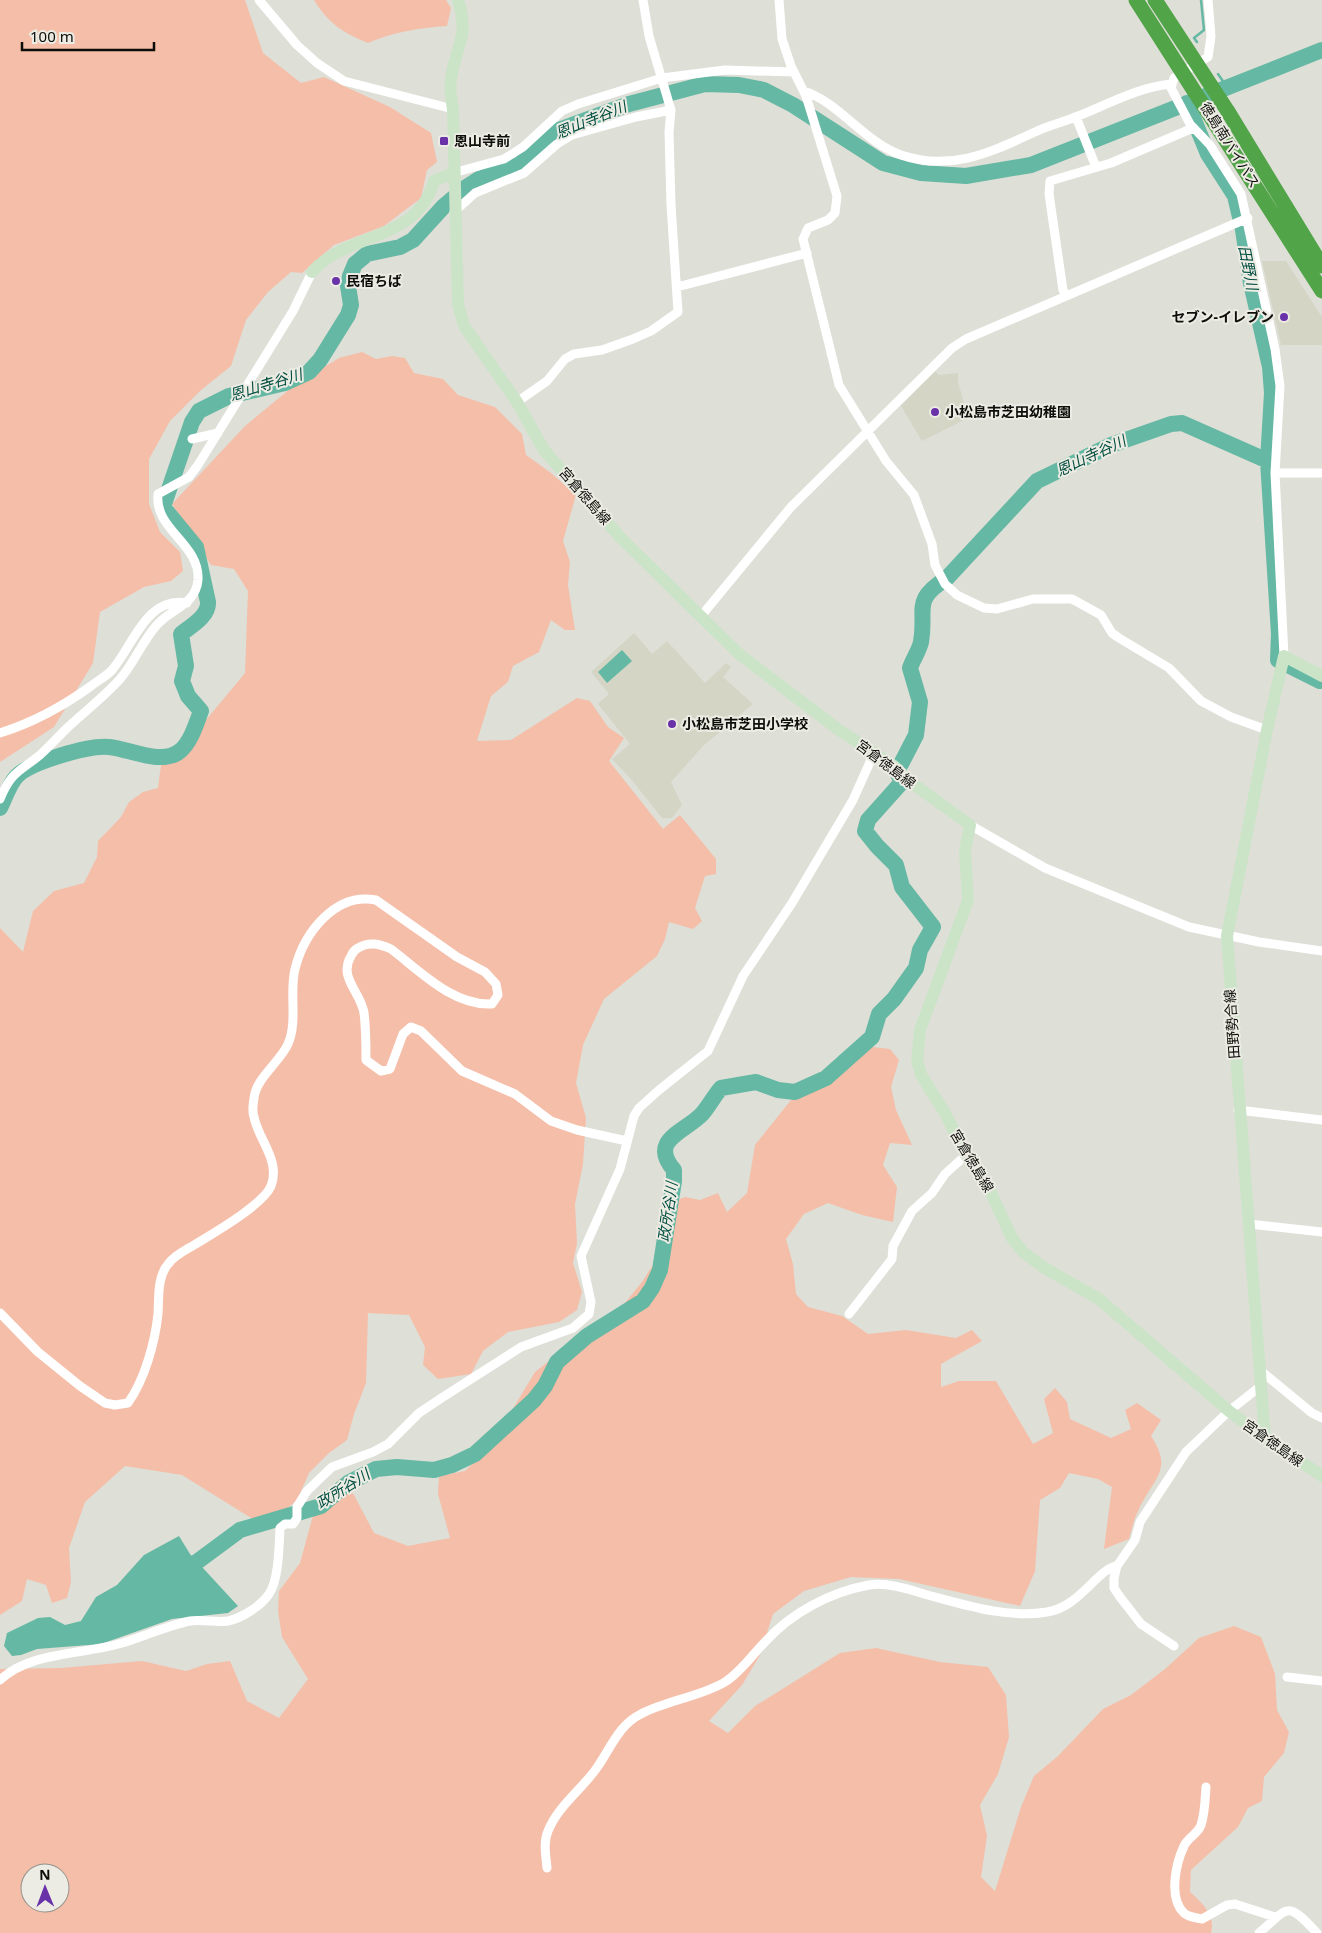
<svg xmlns="http://www.w3.org/2000/svg" width="1322" height="1933" font-family="'Noto Sans','Noto Sans JP',sans-serif">
<style>
.built{fill:#d4d5c5}
.green{fill:#f5bea9;fill-rule:evenodd}
.water{fill:#65b8a3}
.lines{fill:none;stroke-linecap:round;stroke-linejoin:round}
.stream{stroke:#65b8a3;stroke-width:2.5}
.river{stroke:#65b8a3;stroke-width:16}
.street{stroke:#fff;stroke-width:9}
.secondary{stroke:#cbe4c8;stroke-width:12}
.highway{stroke:#51a448;stroke-width:15}
.poi-dot{fill:#6932a9;stroke:#ecece4;stroke-width:2}
.labels{text-anchor:middle;stroke-width:4;stroke-linejoin:round;paint-order:stroke}
.poi-label{font-size:14px;font-weight:bold;fill:#0d0d0a;stroke:#ecece4;text-anchor:start}
.street-label{font-size:14px;fill:#0d0d0a;stroke:#ecece4}
.water-label{font-size:15px;font-style:italic;fill:#004d3f;stroke:#ecece4}
</style>
<rect width="100%" height="100%" fill="#dedfd7"/>
<path class="built" d="M1262 261H1286L1322 317V345H1281Z
M935 371 939 375 958 373V382L968 418 922 441 901 406Z
M634 633 652 654 667 641 705 683 726 663 731 667 723 677 753 704 703 746 671 782 682 805 672 818H662L631 779 612 759 630 744 598 704 609 694 591 672Z"/>
<path class="green" d="M0 0H245L263 53 301 83 324 77 390 107 431 133 437 162 427 170 421 198 384 226 334 245 302 273 291 272 268 292 246 320 231 366 201 390 170 421 149 459V504L160 532 180 552 183 571 171 581 144 587 100 612 93 663 54 727 0 762Z
M314 0H446L451 8 447 26C419 28 393 32 368 43 343 33 328 23 314 0Z
M362 352 376 359 392 356 405 358 414 373 443 379 458 395 495 407 522 434 526 455 551 473 576 495 563 541 570 562 568 585 575 630H565L551 620 539 652 513 666 508 682 491 696 477 741 511 740 577 698 590 701 608 727 624 738 609 761 663 829 680 815 716 859V874L705 876 695 908 702 921 693 929 669 922 665 939 657 956 604 999 583 1045 576 1083 586 1118 583 1164 575 1204 577 1243 573 1263 582 1292 577 1310 559 1322 508 1332 483 1351 471 1374 438 1379 423 1365 425 1347 409 1315 368 1313 366 1383 354 1414 347 1440 329 1453 309 1473 297 1500 283 1512 256 1521 182 1475 125 1466 85 1502 69 1548 71 1582 67 1598 52 1603 46 1585 27 1579 22 1601 0 1615V928L23 952 33 911 54 891 84 883 97 857 98 841 121 817 129 802 143 792 158 788 161 765 187 752 206 720 245 673 248 591 234 569 211 565 172 504 245 426 296 384 339 358Z
M864 1046 890 1049 899 1060 891 1087 896 1110 912 1145 890 1143 883 1165 897 1187 893 1222 862 1215 828 1203 804 1214 786 1239 793 1264 796 1294 808 1307 842 1316 868 1334 906 1330 956 1338 972 1330 982 1341 941 1364V1387L959 1381H996L1033 1444 1053 1433 1044 1399 1055 1388 1067 1402 1070 1419 1111 1438 1131 1429 1125 1410 1137 1403 1161 1420 1151 1436C1174 1470 1153 1479 1139 1509 1134 1518 1132 1529 1129 1539L1104 1549 1112 1487 1098 1479 1069 1473 1060 1488 1040 1500 1035 1571 1020 1606 899 1579 851 1577 804 1591 773 1614 760 1655 742 1685 709 1721 728 1733 755 1706 840 1653 876 1648 940 1662 988 1667 1006 1695 1009 1737 998 1774 980 1805 987 1836 981 1877 995 1891 1021 1807 1034 1776 1058 1756 1103 1709 1131 1695 1165 1669 1199 1638 1234 1626 1261 1637 1275 1674 1277 1710 1289 1732 1284 1753 1264 1777 1262 1801 1248 1808 1238 1827 1191 1870 1190 1892C1202 1903 1216 1915 1211 1933H0V1669L61 1668 142 1661 186 1671 207 1664 230 1661 247 1701 279 1718 308 1679 282 1637 278 1611 279 1591 300 1563 317 1501 340 1479 354 1495 374 1533 408 1546 450 1538 438 1494 439 1476 465 1471 490 1447 535 1372 568 1346 596 1338 620 1309 642 1282 658 1257 663 1206 685 1197 700 1200 718 1193 727 1212 747 1193 755 1145 791 1100 828 1080ZM30 1873H60V1903H30Z"/>
<path class="water" d="M622 650 632 661 607 683 598 672Z
M179 1536 190 1554 238 1606 228 1613 172 1619 101 1644 37 1649 21 1655 12 1656 4 1646 7 1633 38 1618 50 1617 65 1625 81 1621 96 1597 117 1585 144 1555Z"/>
<g class="lines">
<path class="stream" d="M1197 42 1194 38 1204 30 1201 0
M1218 74 1227 87"/>
<path class="river" d="M1187 103 1208 154 1235 196 1243 230 1251 283 1270 367 1272 393 1268 461 1279 634 1278 660 1320 681
M901 764 916 735 920 702 910 668C913 659 919 651 921 642 927 608 911 601 947 578L1037 481 1111 445 1171 424 1182 423 1268 461
M0 808C5 798 9 785 16 777 29 762 90 745 109 747 130 749 162 766 180 751 191 742 196 724 201 711L188 696 182 681 186 666 181 634C191 626 209 616 208 602L196 547 163 507 192 422 199 411 229 396 285 383 309 372 320 360 348 315 351 305 348 286 350 276 355 264 367 254 400 247 413 240 444 206 465 188 479 179 520 164 556 131 629 104 705 84 739 85 764 90 793 105 883 163 921 173 966 176 1031 165 1322 50
M190 1567 240 1530 321 1506 348 1483 376 1469 397 1467 434 1470 452 1465 475 1454 534 1400 545 1386 557 1362 587 1336 643 1301 652 1288 660 1270 674 1181V1170C648 1140 685 1132 702 1114 709 1106 714 1096 721 1088L756 1082 778 1090 795 1092 826 1078 872 1037 879 1014 894 999 916 968 920 950 933 927 902 887 896 865 877 846 865 831 868 820 902 782 898 774"/>
<path class="street" d="M259 0 297 45 317 63 344 81 453 109
M779 0 782 39 791 66 806 96 837 196 835 213 828 220 808 228 803 239 839 385 886 461 914 495 932 544 935 565 945 584 957 595 984 608 997 609 1033 599H1072L1101 615 1112 633 1119 638 1169 668 1201 701 1231 717 1267 730
M1208 0 1211 36 1208 57 1174 78 1171 88 1190 124 1210 145 1241 194 1275 349 1280 386 1275 473 1284 656
M804 91C840 103 864 142 901 155 951 172 991 152 1035 132 1049 125 1064 122 1078 116 1108 104 1139 87 1171 84
M1076 117 1096 167
M453 173 504 159 523 147 562 111 578 104 662 78 725 70 794 72
M454 212 475 193 524 173 557 144 572 135 636 117 671 110
M677 287 807 253
M1066 295 1063 290 1049 194 1050 181 1111 163 1193 128
M517 402 547 381 565 359 574 354 602 350 633 339 651 331 678 312 671 205 669 132 671 110 649 36 643 0
M192 439 218 433
M1275 473H1322
M702 615 791 507 952 348 966 339 1248 218
M0 733C35 722 62 707 91 686 97 681 107 676 112 670 133 646 146 596 187 603
M0 799C11 772 19 772 40 755 49 747 58 737 67 728 84 712 104 697 120 679 134 663 142 642 156 626 170 609 196 605 198 580 200 543 154 530 158 494L189 477 198 465 293 311 312 272
M970 825 1045 868 1189 927 1259 942 1322 951
M1238 1110 1322 1120
M1249 1224 1322 1232
M0 1313 38 1352 80 1386 105 1403 115 1405 128 1403C145 1379 155 1342 158 1314 159 1297 157 1276 169 1263 175 1255 186 1250 194 1245 212 1234 263 1205 271 1186 281 1161 258 1139 254 1117 252 1112 253 1104 254 1098 256 1078 280 1062 288 1044 298 1021 289 993 295 969 304 933 335 892 376 900L457 957 485 972 496 984 498 995 492 1004C453 1006 420 971 391 949 380 944 369 941 358 948 354 950 353 952 351 956 338 978 361 992 364 1013 366 1028 366 1044 366 1060L381 1071 390 1069 403 1034 411 1027 421 1031 462 1071 515 1094 551 1121 577 1130 627 1141
M849 1314 892 1259 893 1246 912 1211 932 1193 945 1174 966 1155
M1261 1371 1312 1413 1322 1418
M1174 1646 1141 1624 1120 1597 1114 1588V1578L1117 1566 1135 1540 1140 1522 1186 1452 1229 1411 1262 1385
M1287 1677 1322 1681
M0 1680C31 1651 83 1655 122 1643 145 1636 166 1626 190 1621 203 1619 216 1623 228 1621 242 1618 261 1606 269 1594 279 1580 279 1545 280 1528L285 1524H293L297 1518V1507L307 1491 332 1467 373 1452 388 1444 419 1413 443 1397 521 1347 573 1328 589 1314 591 1302 581 1256 620 1169 634 1116 639 1108 659 1090 708 1051 743 976 792 903 853 800 874 753
M1206 1787C1205 1800 1205 1813 1201 1825 1198 1834 1187 1838 1184 1846 1176 1863 1168 1898 1184 1913 1188 1917 1197 1918 1202 1919L1227 1905 1235 1904 1275 1917
M547 1868C546 1856 543 1843 548 1831 558 1806 581 1790 596 1769 610 1750 618 1725 641 1714 667 1700 700 1697 725 1682 741 1672 752 1655 765 1642 791 1613 830 1592 869 1585 886 1582 908 1589 924 1594 962 1604 1007 1619 1047 1612 1080 1607 1097 1569 1117 1566
M1259 1933C1289 1907 1286 1900 1317 1933"/>
<path class="secondary" d="M458 0C469 34 458 43 452 73 449 86 451 97 453 109L458 304 464 326 517 402 544 450 620 537 739 654 839 730 894 766 909 781 970 825 965 851 968 900 920 1030 917 1060 921 1075 945 1113 966 1155 986 1182 1012 1238 1023 1252 1043 1267 1099 1299 1229 1411 1265 1438 1322 1476
M312 272C348 231 417 243 434 181L453 173
M1265 1438 1227 936 1267 730 1284 656 1322 676"/>
<path class="highway" d="M1136 0 1322 291
M1155 0 1227 110 1322 266"/>
</g>
<g class="poi-dot">
<rect x="439" y="136" width="10" height="10" rx="2.5"/>
<circle cx="336" cy="281" r="5"/>
<circle cx="1284" cy="317" r="5"/>
<circle cx="935" cy="412" r="5"/>
<circle cx="672" cy="724" r="5"/>
</g>
<g class="labels">
<g class="poi-label">
<text x="454" y="146">恩山寺前</text>
<text x="346" y="286">民宿ちば</text>
<text x="1274" y="322" text-anchor="end">セブン-イレブン</text>
<text x="945" y="417">小松島市芝田幼稚園</text>
<text x="682" y="729">小松島市芝田小学校</text>
</g>
<g class="street-label">
<text transform="translate(1230 145) rotate(58)" y="5">徳島南バイパス</text>
<text transform="translate(585 496) rotate(49)" y="5">宮倉徳島線</text>
<text transform="translate(886 764) rotate(37)" y="5">宮倉徳島線</text>
<text transform="translate(1232 1024) rotate(-94)" y="5">田野勢合線</text>
<text transform="translate(972 1161) rotate(59)" y="5">宮倉徳島線</text>
<text transform="translate(1273 1443) rotate(35)" y="5">宮倉徳島線</text>
</g>
<g class="water-label">
<text transform="translate(591 120) rotate(-22)" y="5">恩山寺谷川</text>
<text transform="translate(1248 268) rotate(79)" y="5">田野川</text>
<text transform="translate(266 385) rotate(-17)" y="5">恩山寺谷川</text>
<text transform="translate(1091 456) rotate(-25)" y="5">恩山寺谷川</text>
<text transform="translate(668 1212) rotate(-82)" y="5">政所谷川</text>
<text transform="translate(343 1489) rotate(-32)" y="5">政所谷川</text>
</g>
</g>
<g transform="translate(45 1888) rotate(359)"><circle r="24" fill="#ecece4" stroke="#93938d"/>
<path d="M0-4L9 19L0 12L-9 19Z" fill="#6932a9"/>
<text y="-8" font-size="14" font-weight="bold" text-anchor="middle" fill="#0d0d0a">N</text>
</g>
<path d="M22 42v8h132v-8" fill="none" stroke="#0d0d0a" stroke-width="2.5"/>
<text x="30" y="42" font-size="15" fill="#0d0d0a" stroke="#ecece4" stroke-width="4" paint-order="stroke">100 m</text>
</svg>
